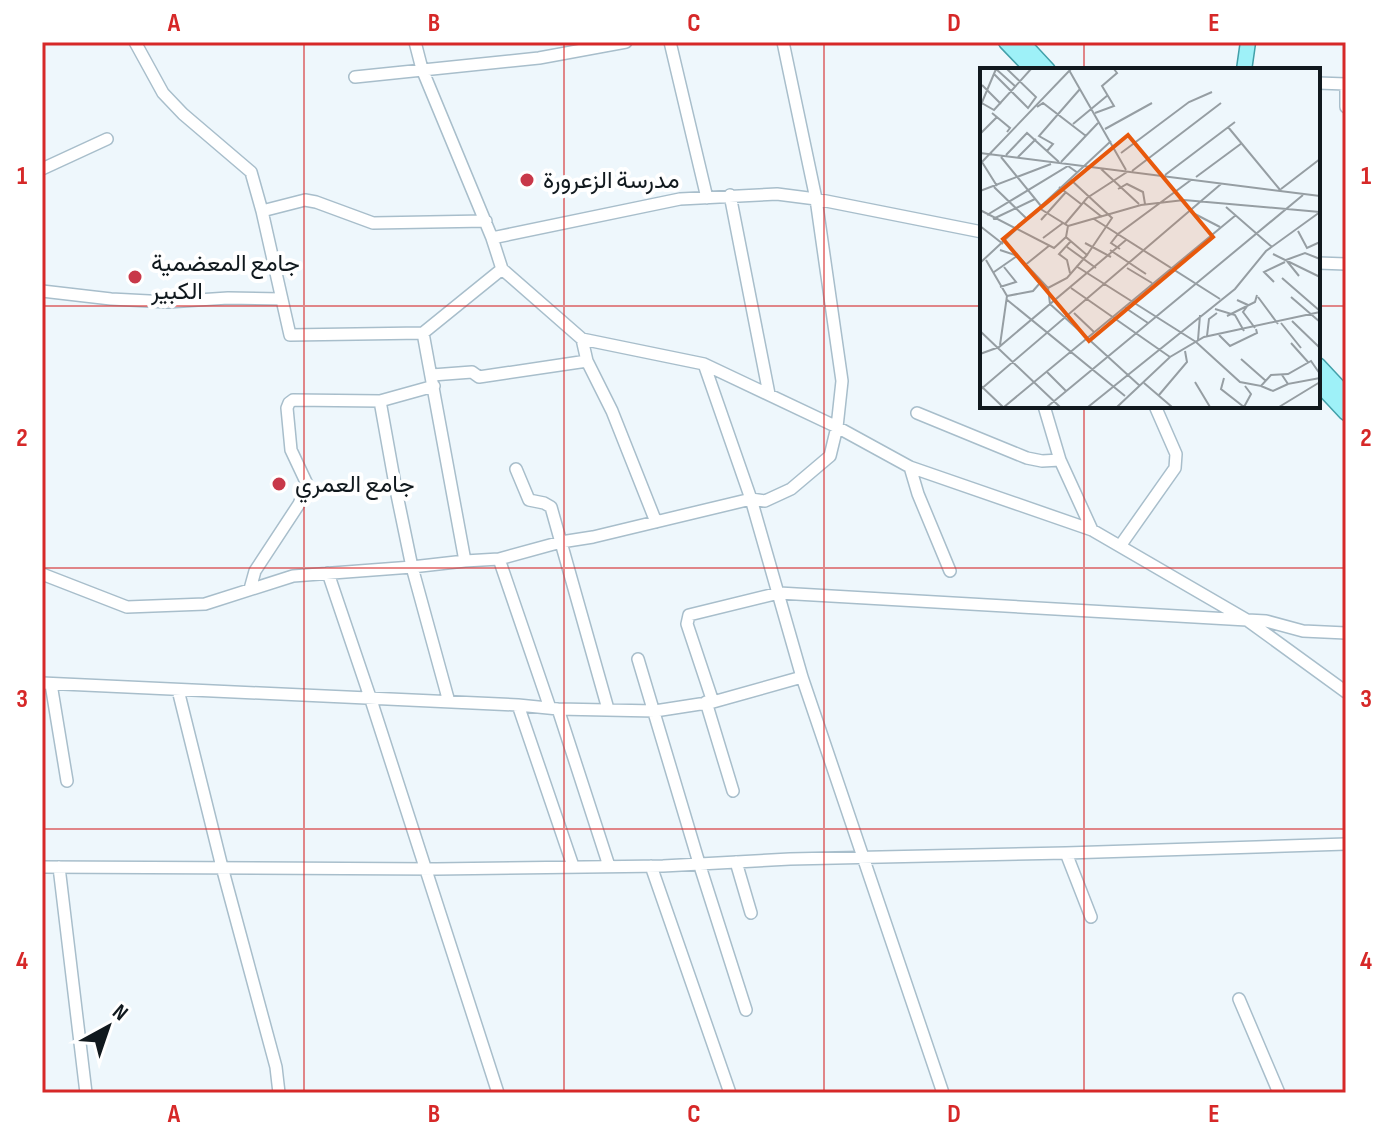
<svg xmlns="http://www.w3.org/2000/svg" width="1388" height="1135" font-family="'Sofia Sans Condensed',Vazirmatn,sans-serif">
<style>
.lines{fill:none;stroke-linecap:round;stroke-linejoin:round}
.minor-casing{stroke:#a8becb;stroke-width:14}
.major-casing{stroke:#42a0a9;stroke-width:17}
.minor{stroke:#fff;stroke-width:11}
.major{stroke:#9ef1f8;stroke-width:14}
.grid{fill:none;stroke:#d62828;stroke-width:2;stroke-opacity:0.55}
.poi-dot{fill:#c83849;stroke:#fff;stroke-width:3}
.labels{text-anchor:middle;stroke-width:8;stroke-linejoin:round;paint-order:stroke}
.poi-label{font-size:24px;fill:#11191e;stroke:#fff;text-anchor:start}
.inset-road{fill:none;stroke:#969ea3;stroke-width:2}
.view{fill:#e8590c;fill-opacity:0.15;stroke:#e8590c;stroke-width:4}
.inset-edge{fill:none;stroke:#11191e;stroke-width:4}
.neatline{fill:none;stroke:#d62828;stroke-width:3}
.grid-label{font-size:26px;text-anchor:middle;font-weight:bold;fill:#d62828}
</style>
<rect width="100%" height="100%" fill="#eef7fc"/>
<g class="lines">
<g class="minor-casing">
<path id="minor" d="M135 42 163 93 183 114 251 172 262 211 290 335 423 333
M670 42 707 198
M355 77 539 58 626 42
M1318 83 1346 84
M1346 84V107
M42 169 107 139
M730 195 769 394
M262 211 305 200 316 202 373 223 486 221
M492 238 680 199 777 194 816 199 982 232
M1318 263 1346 264
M502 269 582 339 704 364 837 427 910 467 1092 530 1247 620 1346 692
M42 291 111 299 168 302 228 298 282 299
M582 339 587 361 612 411 656 522
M704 364 751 499 802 677 943 1093
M432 375 472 372 479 377 587 361
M380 401 396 490 412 567 449 702
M1044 406 1060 460 1092 530
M917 413 1027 458 1042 461 1060 460
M910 467 918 494 950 571
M516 469 529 500 544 503 551 507 608 709
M1120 546 1175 468 1176 454 1155 406
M499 559 550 708
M465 561 499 559 561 542 593 537 751 499 765 501 791 489 830 456 837 427 842 381 816 199 783 42
M328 573 371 700 498 1093
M42 574 127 607 205 604 293 576 412 567 465 561 423 333 502 269 492 238 422 69 415 42
M250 589 255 571 299 504 307 484 291 450 287 408 289 403 293 400 380 401 434 386
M638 659 699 863 746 1010
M42 683 518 705 558 709 655 711 713 702 802 677
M51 684 67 781
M178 690 222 867 276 1067 279 1093
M706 702 733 791
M713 702 687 624 689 615 779 593 1247 620 1266 621 1303 631 1346 633
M518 705 573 866
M558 709 609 866
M1066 853 1091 917
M736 862 751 913
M651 866 730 1093
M42 867 436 869 663 866 790 859 1066 853 1346 844
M59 867 86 1093
M1239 999 1279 1093"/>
</g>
<g class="major-casing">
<path id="major" d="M1006 42 1033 70
M1022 42 1048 70
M1244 70 1248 42
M1318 365 1346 395
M1318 383 1346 413"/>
</g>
<use href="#minor" class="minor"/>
<use href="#major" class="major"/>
</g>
<path class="grid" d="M304 42V1093M564 42V1093M824 42V1093M1084 42V70M42 306H982M1318 306H1346M1084 406V1093M42 568H1346M42 829H1346"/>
<g class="poi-dot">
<circle cx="527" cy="180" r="8"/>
<circle cx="135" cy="277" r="8"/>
<circle cx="279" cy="484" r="8"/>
</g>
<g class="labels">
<g class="poi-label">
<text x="543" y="188">مدرسة الزعرورة</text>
<text x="151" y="271">جامع المعضمية<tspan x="151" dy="28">الكبير</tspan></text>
<text x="295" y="492">جامع العمري</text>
</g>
</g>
<g transform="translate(980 68)">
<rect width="340" height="340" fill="#eef7fc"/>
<path class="inset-road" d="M16 1 36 19M89 2 146 102M14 6 48 40 56 29 27 1M2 17 21 36M0 34 14 42 51 1M0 39 16 1M57 39 63 35 106 68M12 45 30 60 27 64M115 45 134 38 122 18 137 5 134 1M93 56 128 27M248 59 301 123M125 61 172 35M0 66 17 49M67 83 73 76 59 68 100 21M0 85 340 128M141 85 209 34 232 24M26 87 47 65 79 94M21 89 61 138M38 89 56 71M2 94 17 118M81 94 118 55M0 96 91 1M120 100 159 136M152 103 241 35M185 107 255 54M216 109 262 75M91 112 132 150 107 187M14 119 46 150M79 119 101 136M138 121 147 116 163 124 165 136M301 121 340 91M0 123 71 96M103 134 122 149M246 139 292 179M0 142 74 180 86 169M211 144 240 159M7 147 88 98 98 105M13 151 55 131M114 151 240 231M61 152 86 124M85 156 107 130 147 104M0 158 23 176M88 158 161 137 204 132 340 144M318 163 327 180 340 174M63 170 83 155M105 175 131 189M87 179 116 200M140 181 131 175 138 166 211 112M20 182 38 188 68 220 87 210 107 187 86 169 88 158 59 140M130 182 166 206M293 186 340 209M6 192 27 228 20 277M0 195 131 73M44 198 70 177M96 198 216 274 260 314 281 318 291 307 308 306 331 293 340 306M147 200 172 215M14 204 37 188M90 205 87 192 79 186 91 173M319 208 306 192 325 185 340 191M302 210 340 243M294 214 284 204 305 194M20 219 36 214 24 199M68 220 70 236 160 318M91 220 190 289M27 228 53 223 60 215M278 229 298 256M311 229 340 254M26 231 145 328M257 232 268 237 263 244 275 260M144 239 168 255M235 241 255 247 264 263M94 245 114 264M247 248 275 234 277 227M312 253 340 280M301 255 321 280M0 263 80 339M239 267 250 278 277 265 276 261M227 268 229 251 237 245M218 272 220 247M311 275 328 294M0 286 19 279 146 172M261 291 286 313M67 304 86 323M302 307 308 316 340 310M244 310 241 321 264 339M215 314 230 339M164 315 192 339M0 317 23 339M281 318 293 323 308 316M0 322 241 116M179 327 207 294 205 283M24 339 256 147M67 339 323 127M108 339 255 221 286 183 340 144M137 339 190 289 224 269 340 244M264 339 271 326 265 318M299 339 340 314"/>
<path class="view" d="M148 67 233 169 109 273 23 171Z"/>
<rect width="340" height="340" class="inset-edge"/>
</g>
<rect width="1388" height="1135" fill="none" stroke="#ffffff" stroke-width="88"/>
<g transform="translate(108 1027) rotate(40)" stroke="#ffffff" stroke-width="6" paint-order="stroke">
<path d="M0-6L14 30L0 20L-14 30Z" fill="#11191e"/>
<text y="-12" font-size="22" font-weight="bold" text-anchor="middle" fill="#11191e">N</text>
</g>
<rect x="44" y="44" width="1300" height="1047" class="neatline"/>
<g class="grid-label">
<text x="174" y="31">A</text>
<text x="434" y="31">B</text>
<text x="694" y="31">C</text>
<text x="954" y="31">D</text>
<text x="1214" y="31">E</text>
<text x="22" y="184">1</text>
<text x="1366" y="184">1</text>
<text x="22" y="446">2</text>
<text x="1366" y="446">2</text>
<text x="22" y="707">3</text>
<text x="1366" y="707">3</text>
<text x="22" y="969">4</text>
<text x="1366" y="969">4</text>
<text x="174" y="1122">A</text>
<text x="434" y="1122">B</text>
<text x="694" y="1122">C</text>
<text x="954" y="1122">D</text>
<text x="1214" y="1122">E</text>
</g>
</svg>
